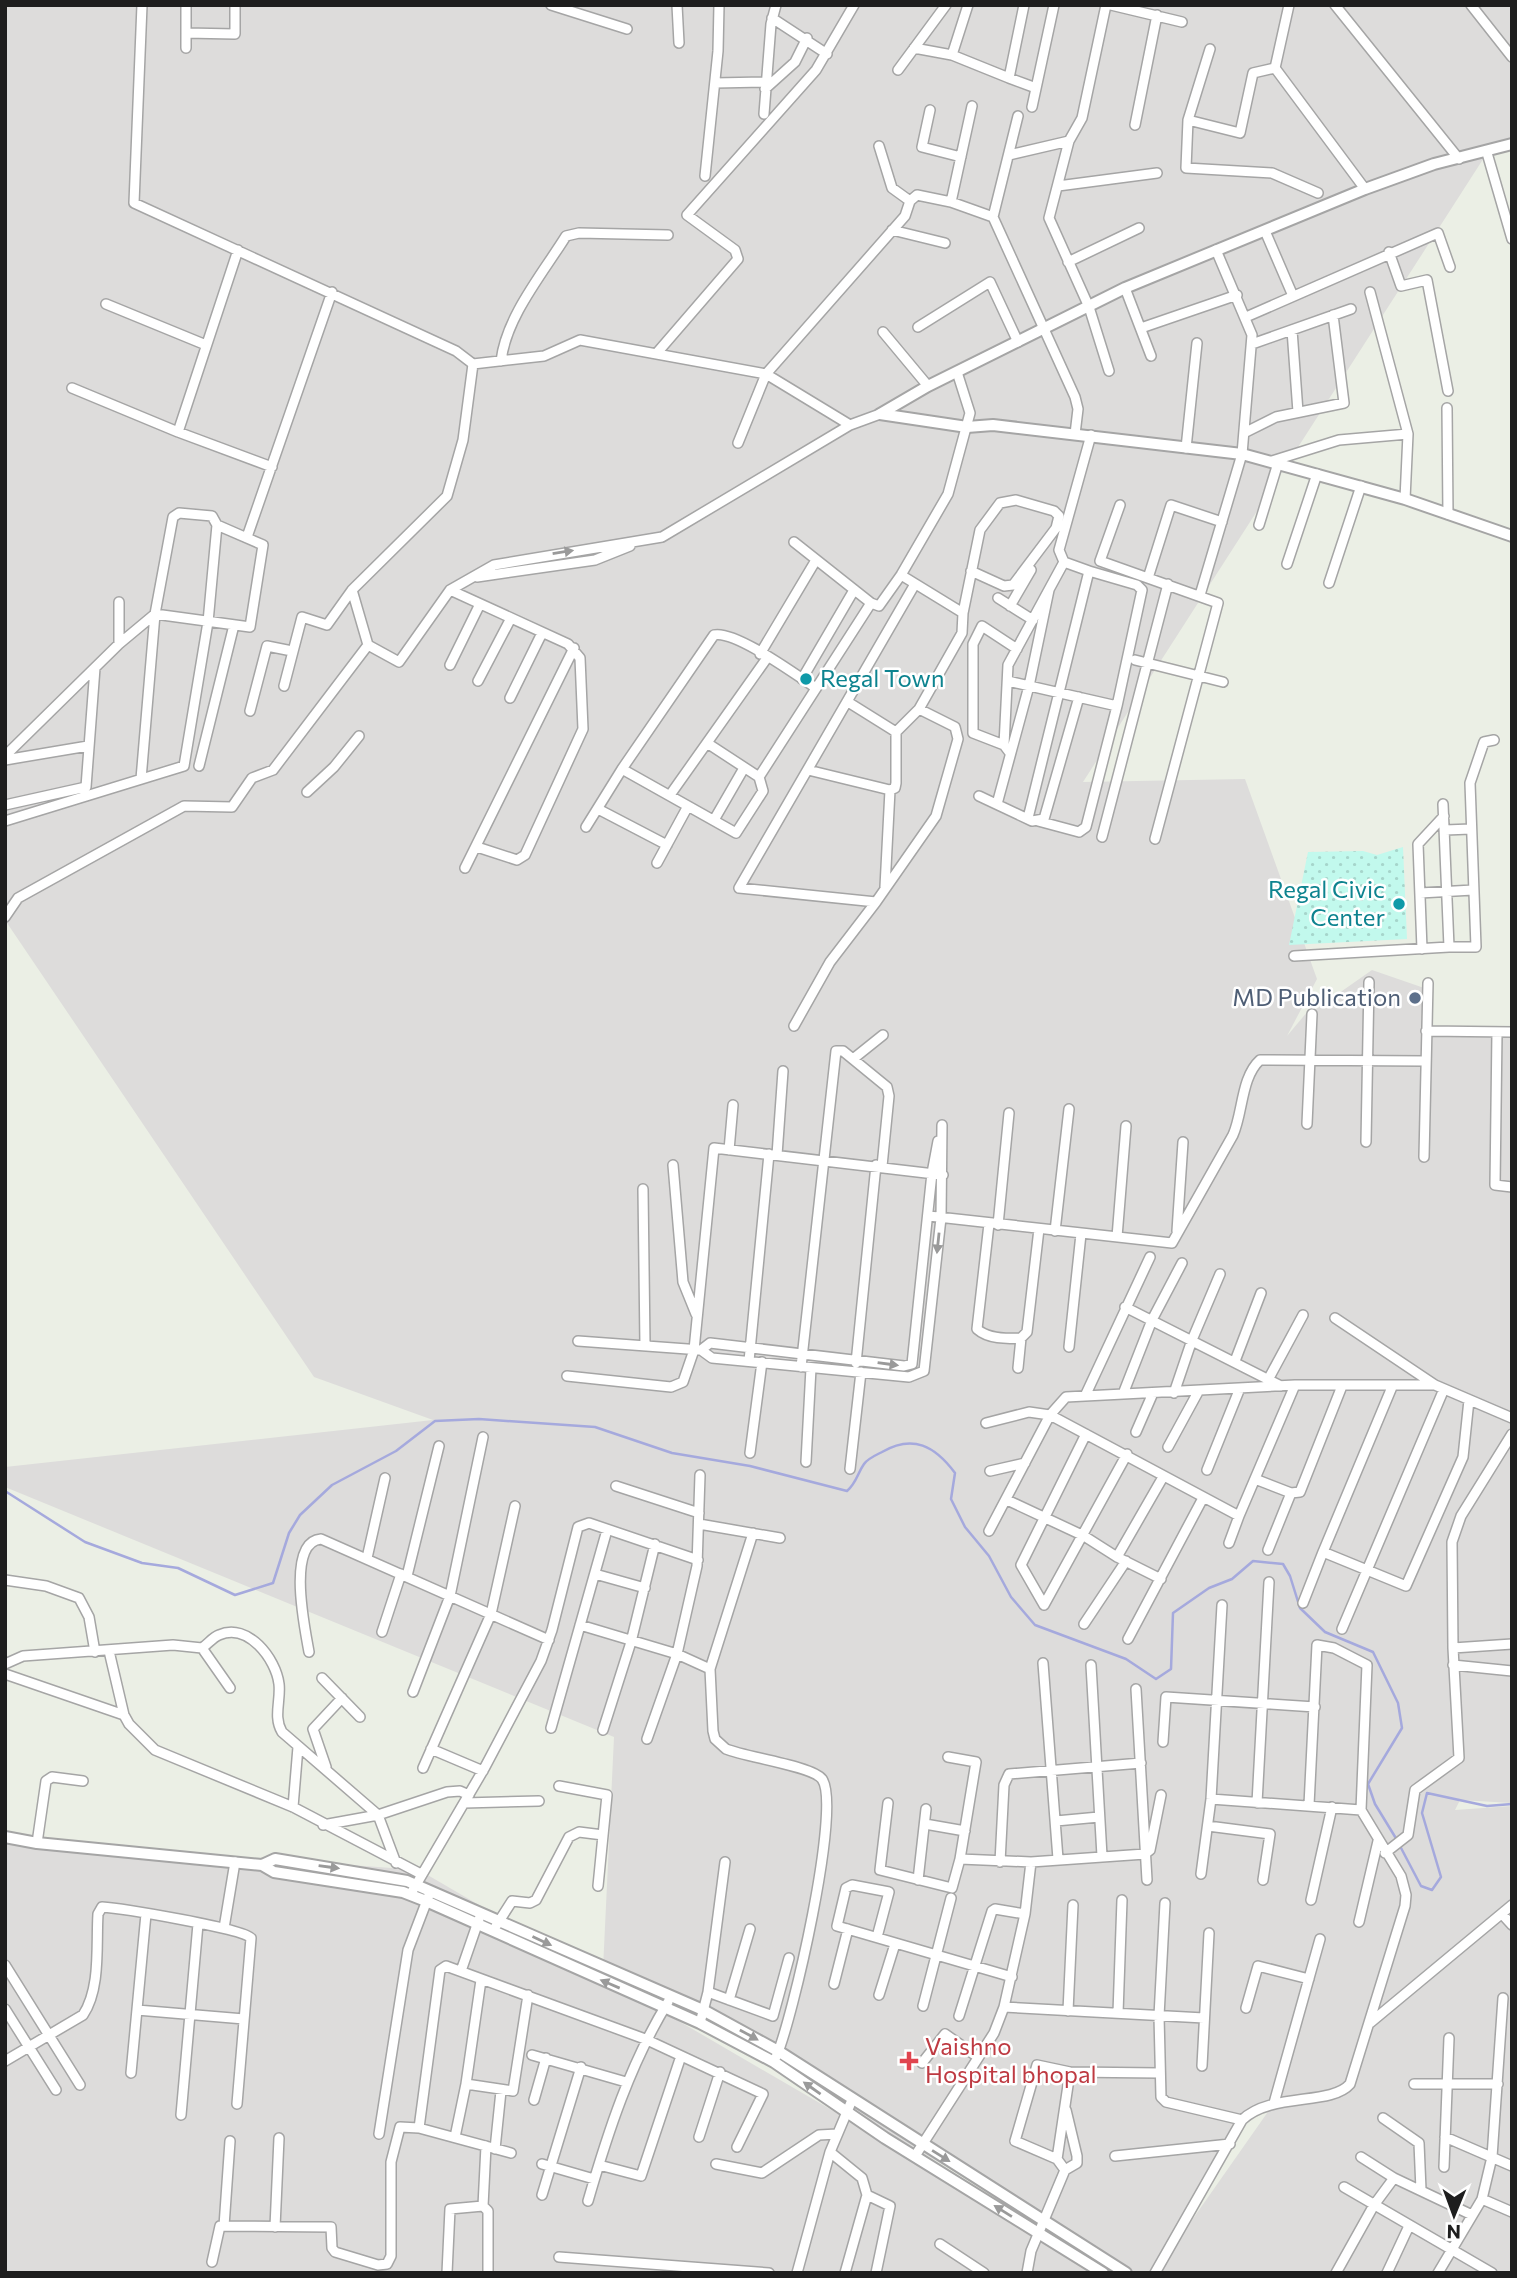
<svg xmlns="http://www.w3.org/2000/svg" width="1517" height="2278" font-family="Commissioner,sans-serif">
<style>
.residential{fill:#dddcdb;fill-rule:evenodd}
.park{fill:url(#park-dots)}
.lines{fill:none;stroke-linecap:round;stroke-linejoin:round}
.stream{stroke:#a5a9dd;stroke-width:2.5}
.minor-casing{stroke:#a5a5a5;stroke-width:12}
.tertiary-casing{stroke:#a5a5a5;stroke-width:14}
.minor{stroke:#fff;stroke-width:9}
.tertiary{stroke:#fff;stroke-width:10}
.oneway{fill:#9a9a9a}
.culture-dot{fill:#0f9aa8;stroke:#fff;stroke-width:2.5}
.service-dot{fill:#5c6f8a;stroke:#fff;stroke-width:2.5}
.health-dot{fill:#e0444e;stroke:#fff;stroke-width:2.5}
.labels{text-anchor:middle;stroke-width:5;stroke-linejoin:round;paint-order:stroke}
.culture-label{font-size:24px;fill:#0d838f;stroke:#fff;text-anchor:start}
.service-label{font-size:24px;fill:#4e5e75;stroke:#fff;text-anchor:end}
.health-label{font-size:24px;fill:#be3a42;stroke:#fff;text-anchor:start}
</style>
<defs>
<pattern id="park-dots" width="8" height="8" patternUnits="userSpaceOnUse" patternTransform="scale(1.75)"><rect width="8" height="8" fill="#c2f9ed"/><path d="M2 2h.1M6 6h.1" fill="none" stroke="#a6d5cb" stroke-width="1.8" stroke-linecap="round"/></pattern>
</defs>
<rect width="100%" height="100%" fill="#ebefe5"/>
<path class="residential" d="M5 5H1512V140L1487 153 1083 782 1245 779 1317 979 1287 1036 1308 1011 1312 1012 1372 970 1427 989 1426 1031 1512 1032V1803L1460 1800 1455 1810 1512 1806V2273H1131L603 1969 614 1737 5 1487V1467L433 1420 314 1377 5 920ZM1272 2106 1157 2270 1253 2109Z
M5 1840 419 1870 1112 2273H5Z"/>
<path class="park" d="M1403 847 1407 939 1289 945 1308 852 1363 851 1377 855Z"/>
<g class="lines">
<path class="stream" d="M5 1491 85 1542 142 1563 178 1568 235 1595 273 1583 289 1533 300 1515 332 1485 396 1451 435 1421 479 1419 595 1427 672 1453 750 1466 847 1491C857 1482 857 1474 864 1464 867 1459 876 1455 882 1452 913 1434 935 1446 955 1473L951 1499 965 1527 989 1556 1011 1597 1035 1625 1126 1659 1156 1679 1171 1669 1173 1613 1209 1588 1232 1579 1253 1561 1283 1564 1290 1576 1300 1608 1325 1632 1373 1652 1398 1703 1402 1728 1368 1784 1375 1804 1397 1840
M1400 1846 1421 1886 1432 1890 1441 1877 1422 1813 1427 1793 1487 1806 1512 1804"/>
<g class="minor-casing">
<path id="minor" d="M142 5 134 203 456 351 473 364 544 356 580 340 766 374 850 425
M551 5 627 29
M677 5 679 43
M1106 5 1082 118 1069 141 1049 218 1089 307 1109 371
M1111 5 1182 22
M1289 5 1275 68 1365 189
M1335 5 1459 159
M1471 5 1512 57
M772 18 827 54
M186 33 235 34V5
M186 48V5
M914 48 952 55 1009 78 1024 5
M1210 49 1188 120 1186 168 1272 173 1318 193
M952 55 968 5
M898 70 946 5
M1009 78 1036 88
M715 83 765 82
M765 89 795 62 807 38
M1032 107 1054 5
M930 110 922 147 961 157
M764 114 771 24 776 5
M1188 120 1240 133 1253 73 1275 68
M1135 125 1157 15
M879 146 892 188 910 201
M1487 153 1512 239
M1009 155 1069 141
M705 176 718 51 719 5
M1058 186 1157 173
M951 202 972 106
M993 217 1018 116
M892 230 945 243
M1265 231 1293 296
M1389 252 1401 286 1427 280 1448 391
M1068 262 1139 228
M1125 288 1151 356
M1370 292 1408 434 1405 499
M106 304 206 345
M1246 317 1438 233 1450 267
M918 327 990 282 1018 342
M1141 328 1237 295
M1292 330 1298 412
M883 332 928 386
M1252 344 1351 309
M656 354 738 259 735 250 687 215 816 70 854 5
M501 361C506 317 543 273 566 236L579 233 668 235
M72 388 178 432 238 250
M1447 408 1448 514
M178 432 272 467
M1244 433 1276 417 1344 403 1333 315
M738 443 766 374 905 216 910 201 917 195 951 202 993 217 1075 397 1078 409 1075 434
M1186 448 1197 343
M1272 461 1339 440 1408 434
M1120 505 1100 561 1218 603 1155 839
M1259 525 1278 463
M247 537 332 292
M794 542 871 603
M1287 564 1317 474
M477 577 595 560 630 546
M1148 578 1171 505 1222 522
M1329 583 1361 486
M915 584 739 888 876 902 936 816 958 739 955 727 919 709
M352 590 368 645 399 662 450 590 494 565 662 537 850 425 880 414
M450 590 568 644 580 658 583 729 525 855 517 860 477 847
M1200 595 1242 454 1252 335 1216 250
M998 598 1033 620
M119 602V644
M1010 606 1031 570
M963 613 980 530 1000 503 1016 500 1054 511 1059 516 1056 528 1013 585 1004 586 971 571
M760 654 816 560
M1135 660 1223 682
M450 665 480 604
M802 679 854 590
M478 681 511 618
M1008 681 1117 706 1142 590 1137 585 1089 571
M284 686 302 617 327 625 352 590 447 496 463 440 473 364
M510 698 542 633
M848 702 896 732 919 709 962 633 963 613 901 575
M250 711 267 646 292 651
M1004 745 973 733V644L982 626 1017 649
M1010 753 1004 745 1008 665 1064 562
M5 756 119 644 155 614 250 627 263 545 217 525 208 622 184 766 5 821
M5 760 88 746
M199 766 234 625
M622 769 736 833 763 791 759 777 707 743
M808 770 890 790 895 788 896 783V732
M759 777 871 603 879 606 901 575 948 494 970 413 957 372
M141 779 155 614 173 517 179 513 212 516 217 525
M307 792 334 767 359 736
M670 795 767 658
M979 796 1032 821 1044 819 1079 697
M997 804 1029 686 1049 590
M1443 804 1449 947H1476L1470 783 1484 742 1494 740
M5 805 86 787 95 668
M598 809 667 845
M1028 818 1089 571 1064 562 1059 550 1091 435
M714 820 744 768
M1038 821 1079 832 1086 827 1117 706
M586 827 622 769 714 635C735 630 796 675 816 688
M1445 830 1471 829
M1102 837 1168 584
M657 863 688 806
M465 868 574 648
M885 887 890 790
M1420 893 1473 890
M5 917 18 898 184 806 232 807 252 778 273 770 368 645
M1422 949 1418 844 1444 816
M1294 956 1449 947
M794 1026 830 962 876 902
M1426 1031 1512 1032
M1497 1032 1495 1185 1512 1187
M853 1059 883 1035
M1307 1124 1312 1014
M1366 1142 1369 982
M729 1150 733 1105
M777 1155 783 1071
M1424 1157 1428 983
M673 1165 683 1282 696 1314
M643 1189 645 1345
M929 1216 1172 1243 1233 1135C1243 1113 1241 1077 1260 1060L1426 1061
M989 1224 977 1329C988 1339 1006 1339 1021 1338L1027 1332 1039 1229
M998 1225 1009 1113
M1055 1231 1069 1109
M1177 1231 1183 1142
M1117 1237 1126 1126
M1125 1307 1281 1386
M1335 1318 1435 1385 1512 1418
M578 1341 701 1350 712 1358 909 1377 924 1371 941 1218 942 1125
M1069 1347 1081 1234
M701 1350 710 1343 904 1366 912 1364 932 1173 938 1141
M749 1361 769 1154
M1235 1361 1261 1293
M856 1363 876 1165
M801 1367 836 1051H843L887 1087 889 1096 882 1166
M1018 1368 1021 1338
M567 1376 671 1387 683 1382 694 1350 714 1148 943 1175
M1269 1378 1303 1315
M1174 1393 1192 1340 1220 1274
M1086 1394 1150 1257
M1123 1394 1152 1320 1182 1263
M986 1423 1029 1412 1050 1415 1239 1516 1295 1385
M1136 1432 1153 1393
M1168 1447 1198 1392
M750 1453 762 1362
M806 1462 811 1368
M850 1469 861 1372
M1207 1470 1240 1388
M990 1471 1025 1463
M1255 1479 1291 1493 1300 1492 1342 1386
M616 1486 699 1513
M1007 1500 1084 1536 1117 1557 1161 1579
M699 1524 780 1538
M989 1531 1050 1415 1066 1397 1295 1385H1435
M753 1533 710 1669 713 1731 715 1739 726 1749C745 1757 812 1766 822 1779 842 1806 792 2022 776 2057
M1229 1543 1239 1516
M1268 1550 1291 1493
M1323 1552 1392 1387
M1117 1557 1163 1477
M367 1558 385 1478
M595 1574 645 1588
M407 1576 439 1446
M5 1580 46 1586 79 1598 89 1617 95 1652
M1303 1603 1323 1552 1406 1586 1463 1457 1469 1400
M1044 1605 1021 1565 1086 1434
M1044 1605 1127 1454
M1084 1624 1126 1561
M580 1625 677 1654 710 1669
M1342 1629 1444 1389
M382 1632 401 1574
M1128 1639 1203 1498
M202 1648 230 1688
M1453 1648 1512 1644
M109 1651 124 1715
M309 1652C305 1629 286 1542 321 1539L549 1640
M1043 1663 1058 1859
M5 1664 23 1656 173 1645 202 1648C208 1644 213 1637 219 1635 248 1622 276 1659 279 1684 281 1700 273 1717 282 1732L378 1815 396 1863
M1091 1665 1102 1856
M1453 1665 1512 1671
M5 1674 124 1715 129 1724 155 1750 293 1807 419 1873
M322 1678 360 1717
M1136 1689 1147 1880
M413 1692 450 1596 483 1437
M551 1728 607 1530
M603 1730 631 1642 655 1544
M647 1739 677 1654 697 1566 700 1475
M1163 1742 1166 1697 1315 1707
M431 1749 483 1771
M326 1767 313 1729 342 1698
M423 1768 491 1614 515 1506
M559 1786 607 1795 598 1886
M1211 1799 1361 1810
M464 1803 539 1801
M888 1803 880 1870 952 1888 960 1859 976 1762 948 1757
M1257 1803 1269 1582
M293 1807 298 1747
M1056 1821 1099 1817
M925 1824 965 1831
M323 1825 378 1815 447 1792 460 1791 469 1795
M1208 1826 1270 1834 1263 1880
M37 1843 46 1781 52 1777 83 1781
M1385 1853 1408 1835 1415 1790 1459 1758 1453 1648 1452 1542 1461 1516 1512 1434
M960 1859 1031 1862 1145 1854 1150 1850 1161 1795
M1000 1862 1004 1785 1009 1774 1141 1763
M1201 1874 1211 1799 1222 1605
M918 1880 926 1809
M413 1890 485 1767 541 1661 552 1630 578 1527 589 1523 698 1560
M1311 1900 1332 1807
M1165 1903 1159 2016 1161 2097 1166 2102 1242 2120
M1502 1914 1512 1925
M1359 1922 1378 1841
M496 1926 512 1901 530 1903 536 1900 569 1837 579 1832 603 1835
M224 1928 235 1862
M877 1937 889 1892 852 1885 846 1888 837 1926 1012 1977
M5 1965 80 2085
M461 1971 479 1919
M481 1980 466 2084 513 2091 528 1995
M834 1984 848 1929
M708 1992 773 2016 789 1958
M879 1995 895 1944
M729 2000 750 1929
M923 2006 951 1898
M1004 2007 1204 2018
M1246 2008 1258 1966 1309 1979
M5 2009 56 2090
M137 2010 244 2019
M1068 2011 1073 1905
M1118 2013 1122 1900
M959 2016 992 1911 995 1909 1025 1914
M700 2023 708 1992 725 1862
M1370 2023 1512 1905
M532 2055 626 2082
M5 2061 83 2015C101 1988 96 1945 98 1914L102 1907C120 1908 246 1929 251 1938L237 2104
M922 2063 945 2034 978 2057
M1202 2066 1209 1933
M131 2073 146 1914
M1414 2084H1498
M534 2100 546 2058
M1274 2103 1320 1939
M181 2115 198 1924
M1383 2118 1419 2143 1421 2190
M419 2128 440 1970 446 1966 645 2039 763 2094 737 2147
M379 2134 408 1950 429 1895
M455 2137 466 2084
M699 2137 720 2072
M1445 2137 1512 2166
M495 2149 501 2091
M830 2152 862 2178 867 2195 845 2273
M915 2156 994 2033 1004 2007 1025 1914 1031 1862
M1115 2156 1230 2144
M1361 2157 1394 2178 1472 2215
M1057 2159 1015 2141 1037 2065 1070 2072 1159 2073
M542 2164 594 2179
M716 2164 762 2173 819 2135 837 2134
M599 2165 641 2176 681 2056
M1444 2167 1449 2038
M1065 2170 1077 2163V2156L1066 2110
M1344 2187 1492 2273
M542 2195 581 2067
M867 2195 890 2206 876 2273
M1482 2199 1512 2212
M588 2201C608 2132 630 2064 668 2002
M483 2206 486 2146
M224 2226 230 2141
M275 2227 279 2138
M940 2244 984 2273
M559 2257 769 2273
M212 2262 220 2226 331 2227 332 2248 335 2252 378 2265 387 2264 391 2256V2162L400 2127 419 2128 511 2153
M447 2273 450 2209 483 2206 488 2211V2273
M797 2273 830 2152 852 2100
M1027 2273 1031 2251 1065 2170 1057 2159 1070 2072
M1155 2273 1242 2120C1271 2092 1331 2106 1350 2084L1405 1906 1406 1895 1401 1876 1361 1810 1367 1665 1334 1648 1317 1645 1309 1805
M1336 2273 1374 2205 1394 2178
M1387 2273 1409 2226
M1438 2273 1482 2199 1492 2157 1503 1998"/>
</g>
<g class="tertiary-casing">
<path id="tertiary" d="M880 414 928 386 1125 288 1365 189 1434 164 1512 144
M880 414 967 427 993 425 1242 454 1405 499 1512 536
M5 1837 37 1843 262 1865 274 1872 403 1892 426 1901 700 2023 774 2062 885 2138 1103 2273
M262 1865 275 1859 407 1881 703 2010 778 2051 1126 2273"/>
</g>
<use href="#minor" class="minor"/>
<use href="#tertiary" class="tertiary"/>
</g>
<defs><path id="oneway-solid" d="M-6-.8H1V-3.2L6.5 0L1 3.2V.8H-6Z" transform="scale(1.75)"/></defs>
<g class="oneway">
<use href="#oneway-solid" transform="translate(563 552) rotate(-9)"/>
<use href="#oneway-solid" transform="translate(938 1243) rotate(96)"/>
<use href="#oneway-solid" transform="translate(888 1364) rotate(8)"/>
<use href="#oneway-solid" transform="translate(329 1867) rotate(8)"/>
<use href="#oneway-solid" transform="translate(542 1941) rotate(25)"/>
<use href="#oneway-solid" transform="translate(610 1984) rotate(-157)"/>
<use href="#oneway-solid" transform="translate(749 2035) rotate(29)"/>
<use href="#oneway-solid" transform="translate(812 2088) rotate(-145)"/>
<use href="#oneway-solid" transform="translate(941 2156) rotate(32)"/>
<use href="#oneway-solid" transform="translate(1003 2211) rotate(-148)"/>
</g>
<g class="culture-dot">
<circle cx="806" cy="679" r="7"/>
<circle cx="1399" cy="904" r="7"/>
</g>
<circle class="service-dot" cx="1415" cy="998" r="7"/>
<path class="health-dot" d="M905.5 2050.5h7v7h7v7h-7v7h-7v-7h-7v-7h7z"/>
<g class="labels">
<g class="culture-label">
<text x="820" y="687">Regal Town</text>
<text x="1385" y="898" text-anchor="end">Regal Civic<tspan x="1385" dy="28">Center</tspan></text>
</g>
<g class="service-label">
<text x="1401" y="1006">MD Publication</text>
</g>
<g class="health-label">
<text x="925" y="2055">Vaishno<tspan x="925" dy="28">Hospital bhopal</tspan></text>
</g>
</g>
<rect width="1517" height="2278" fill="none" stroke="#1e1e1e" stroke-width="14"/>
<g transform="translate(1454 2215) rotate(181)" stroke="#ffffff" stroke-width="5" paint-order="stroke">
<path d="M0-5L12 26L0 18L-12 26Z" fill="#1e1e1e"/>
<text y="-10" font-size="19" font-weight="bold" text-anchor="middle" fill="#1e1e1e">N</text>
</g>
</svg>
